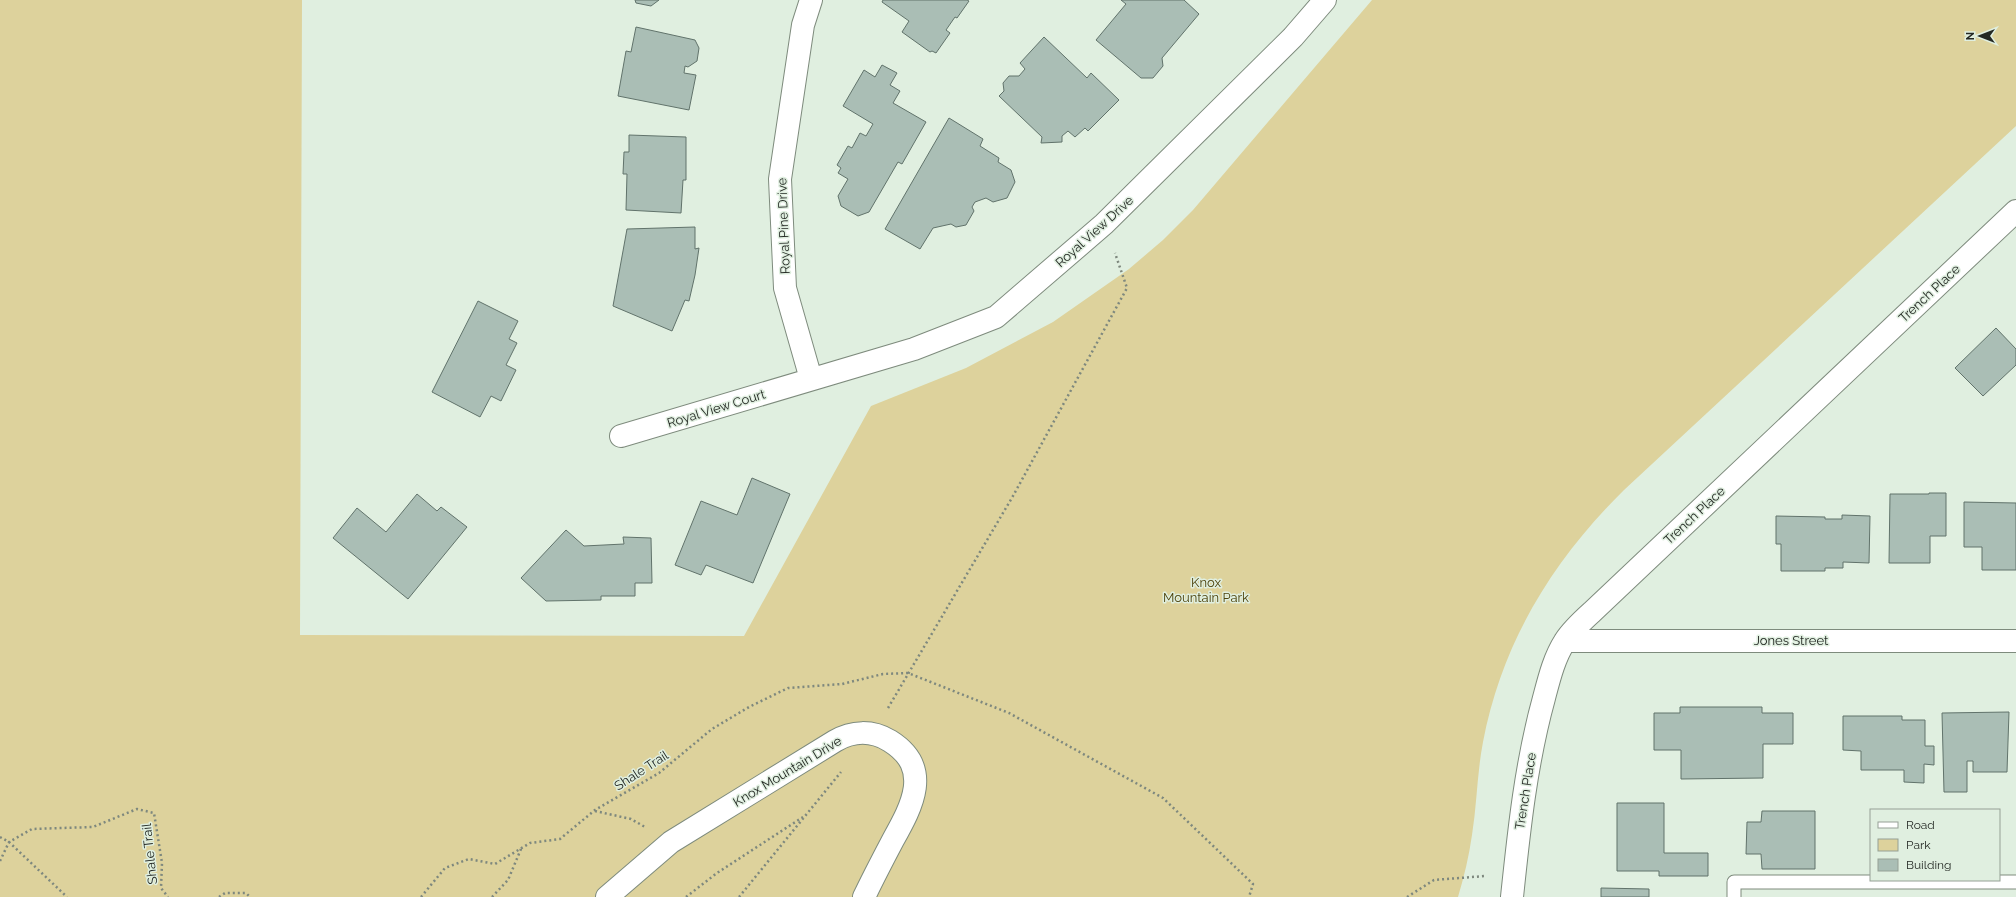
<svg xmlns="http://www.w3.org/2000/svg" width="2016" height="897" font-family="Raleway,sans-serif">
<style>
.green{fill:#ddd29c}
.building{fill:#aabeb5;stroke:#61736b}
.lines{fill:none;stroke-linecap:round;stroke-linejoin:round}
.lane-casing{stroke:#7e8b7d;stroke-width:15}
.street-casing{stroke:#7e8b7d;stroke-width:24}
.path{stroke:#7e887e;stroke-width:2.5;stroke-dasharray:2 3;stroke-linecap:butt}
.lane{stroke:#fff;stroke-width:13}
.street{stroke:#fff;stroke-width:22}
.labels{text-anchor:middle;stroke-width:3;stroke-linejoin:round;paint-order:stroke}
.street-label{font-size:13px;fill:#242924;stroke:#e0efe0}
.park-label{font-size:13px;fill:#4d430c;stroke:#e0efe0}
</style>
<rect width="100%" height="100%" fill="#e0efe0"/>
<path class="green" d="M0 0H302L300 635 744 636 871 406 966 368 1053 322 1129 269 1163 240 1193 210 1372 0H2016V126L1624 490C1553 560 1502 642 1483 742 1477 773 1477 804 1472 835 1469 856 1464 877 1458 897H0Z"/>
<path class="building" d="M635 0H659L651 6 636 3Z
M883 0H967L969 1 957 18 955 17 946 30 950 33 936 53 932 51 930 52 902 32 909 21 882 2Z
M1121 0H1184L1199 14 1162 58 1163 66 1153 78H1141L1096 40 1126 4Z
M636 27 695 40 699 48 697 61 688 67 685 66 684 73 696 75 689 110 618 96 626 51 631 52Z
M1044 37 1087 78 1091 73 1119 100 1088 131 1085 128 1075 137 1068 131 1062 136V142L1041 143 1042 137 999 96 1004 91 1003 83 1009 76H1019L1025 69 1020 63Z
M882 65 897 73 890 85 900 91 893 103 926 122 902 164 898 162 869 212 858 216 841 206 838 196 848 179 838 173 841 168 837 165 848 146 852 148 860 133 866 136 873 124 843 106 864 70 875 77Z
M949 118 983 139 980 146 999 158 998 162 1011 170 1015 182 1007 198 993 202 986 198 975 202 972 207 974 211 966 225 956 227 951 224 933 228 920 249 885 229Z
M629 135 686 137V180H683L681 213 626 210 627 174H623L624 152H629Z
M695 227V249L699 248 695 275 689 301 685 300 672 331 613 306 627 229Z
M478 301 518 321 509 339 517 343 506 365 516 370 501 401 491 396 480 417 432 392Z
M1996 328 2016 349V365L1983 396 1955 368Z
M752 478 790 494 753 583 706 565 701 575 675 565 701 501 737 515Z
M1929 493H1946V536H1930V563H1889L1890 494H1929Z
M417 494 437 511 441 507 467 527 408 599 333 538 357 508 386 532Z
M1964 502 2016 503V570H1982V547H1964Z
M1842 515 1870 516 1869 563 1843 562V568H1825V571H1781V544H1776V516L1825 517V519H1842Z
M566 530 584 546 624 544 623 537 651 538 652 583H635V596H601V600L546 601 521 578Z
M1680 707H1762V713H1793V744H1763V778L1681 779V750H1654V713H1680Z
M2009 712 2007 772H1973V761H1967V792H1944L1942 713Z
M1843 716H1902V720H1925V746H1934V765L1924 764V783L1904 782V770H1861V751L1843 750Z
M1617 803H1664V853H1708V876H1659V871H1617Z
M1762 811H1815V869H1762L1761 854H1746L1747 822H1761Z
M1601 888 1649 889V897H1601Z"/>
<g class="lines">
<g class="lane-casing">
<path id="lane" d="M1734 897V882H2016"/>
</g>
<g class="street-casing">
<path id="street" d="M811 379 785 288 780 179 803 25 811 0
M621 436 914 349 996 317 1104 224 1293 37 1325 0
M1565 641H2016
M607 897 671 842 835 741C852 731 872 730 890 741 933 768 912 806 893 840 883 859 873 878 864 897
M1512 897C1519 830 1526 763 1544 698 1549 679 1554 658 1565 641 1572 630 1582 621 1592 612L2016 211"/>
</g>
<path class="path" d="M888 708 1013 496 1127 288 1115 253
M595 811 631 819 645 827
M0 837 9 842 67 897
M0 861 9 842 32 829 93 827 137 809 154 813 162 863 161 888 168 897
M219 897 225 893H246L250 897
M421 897 445 868 469 859 495 864 530 843 560 839 595 810 659 773 712 729 749 707 788 688 842 684 883 674 908 673 1009 713 1163 798 1253 884 1249 897
M492 897 508 880 521 849
M686 897 717 873 803 817
M739 897 841 772
M1407 897 1434 880 1485 876"/>
<use href="#lane" class="lane"/>
<use href="#street" class="street"/>
</g>
<g class="labels">
<g class="street-label">
<text transform="translate(783 226) rotate(-92)" y="5">Royal Pine Drive</text>
<text transform="translate(1094 231) rotate(-42)" y="5">Royal View Drive</text>
<text transform="translate(1929 293) rotate(-43)" y="5">Trench Place</text>
<text transform="translate(716 408) rotate(-17)" y="5">Royal View Court</text>
<text transform="translate(1694 515) rotate(-43)" y="5">Trench Place</text>
<text x="1791" y="645">Jones Street</text>
<text transform="translate(641 770) rotate(-33)" y="5">Shale Trail</text>
<text transform="translate(787 771) rotate(-31)" y="5">Knox Mountain Drive</text>
<text transform="translate(1525 791) rotate(-81)" y="5">Trench Place</text>
<text transform="translate(149 854) rotate(-96)" y="5">Shale Trail</text>
</g>
<g class="park-label">
<text x="1206" y="587">Knox<tspan x="1206" dy="15">Mountain Park</tspan></text>
</g>
</g>
<rect x="1870" y="809" width="130" height="72" fill="#e0efe0" stroke="#95a095"/>
<rect x="1878" y="822" width="20" height="6" fill="#ffffff" stroke="#95a095"/>
<text x="1906" y="829" font-size="12" fill="#242924">Road</text>
<rect x="1878" y="839" width="20" height="12" fill="#ddd29c" stroke="#95a095"/>
<text x="1906" y="849" font-size="12" fill="#242924">Park</text>
<rect x="1878" y="859" width="20" height="12" fill="#aabeb5" stroke="#95a095"/>
<text x="1906" y="869" font-size="12" fill="#242924">Building</text>
<g transform="translate(1980 36) rotate(270)" stroke="#e0efe0" stroke-width="3" paint-order="stroke">
<path d="M0-3L7 15L0 10L-7 15Z" fill="#242924"/>
<text y="-6" font-size="11" font-weight="bold" text-anchor="middle" fill="#242924">N</text>
</g>
</svg>
